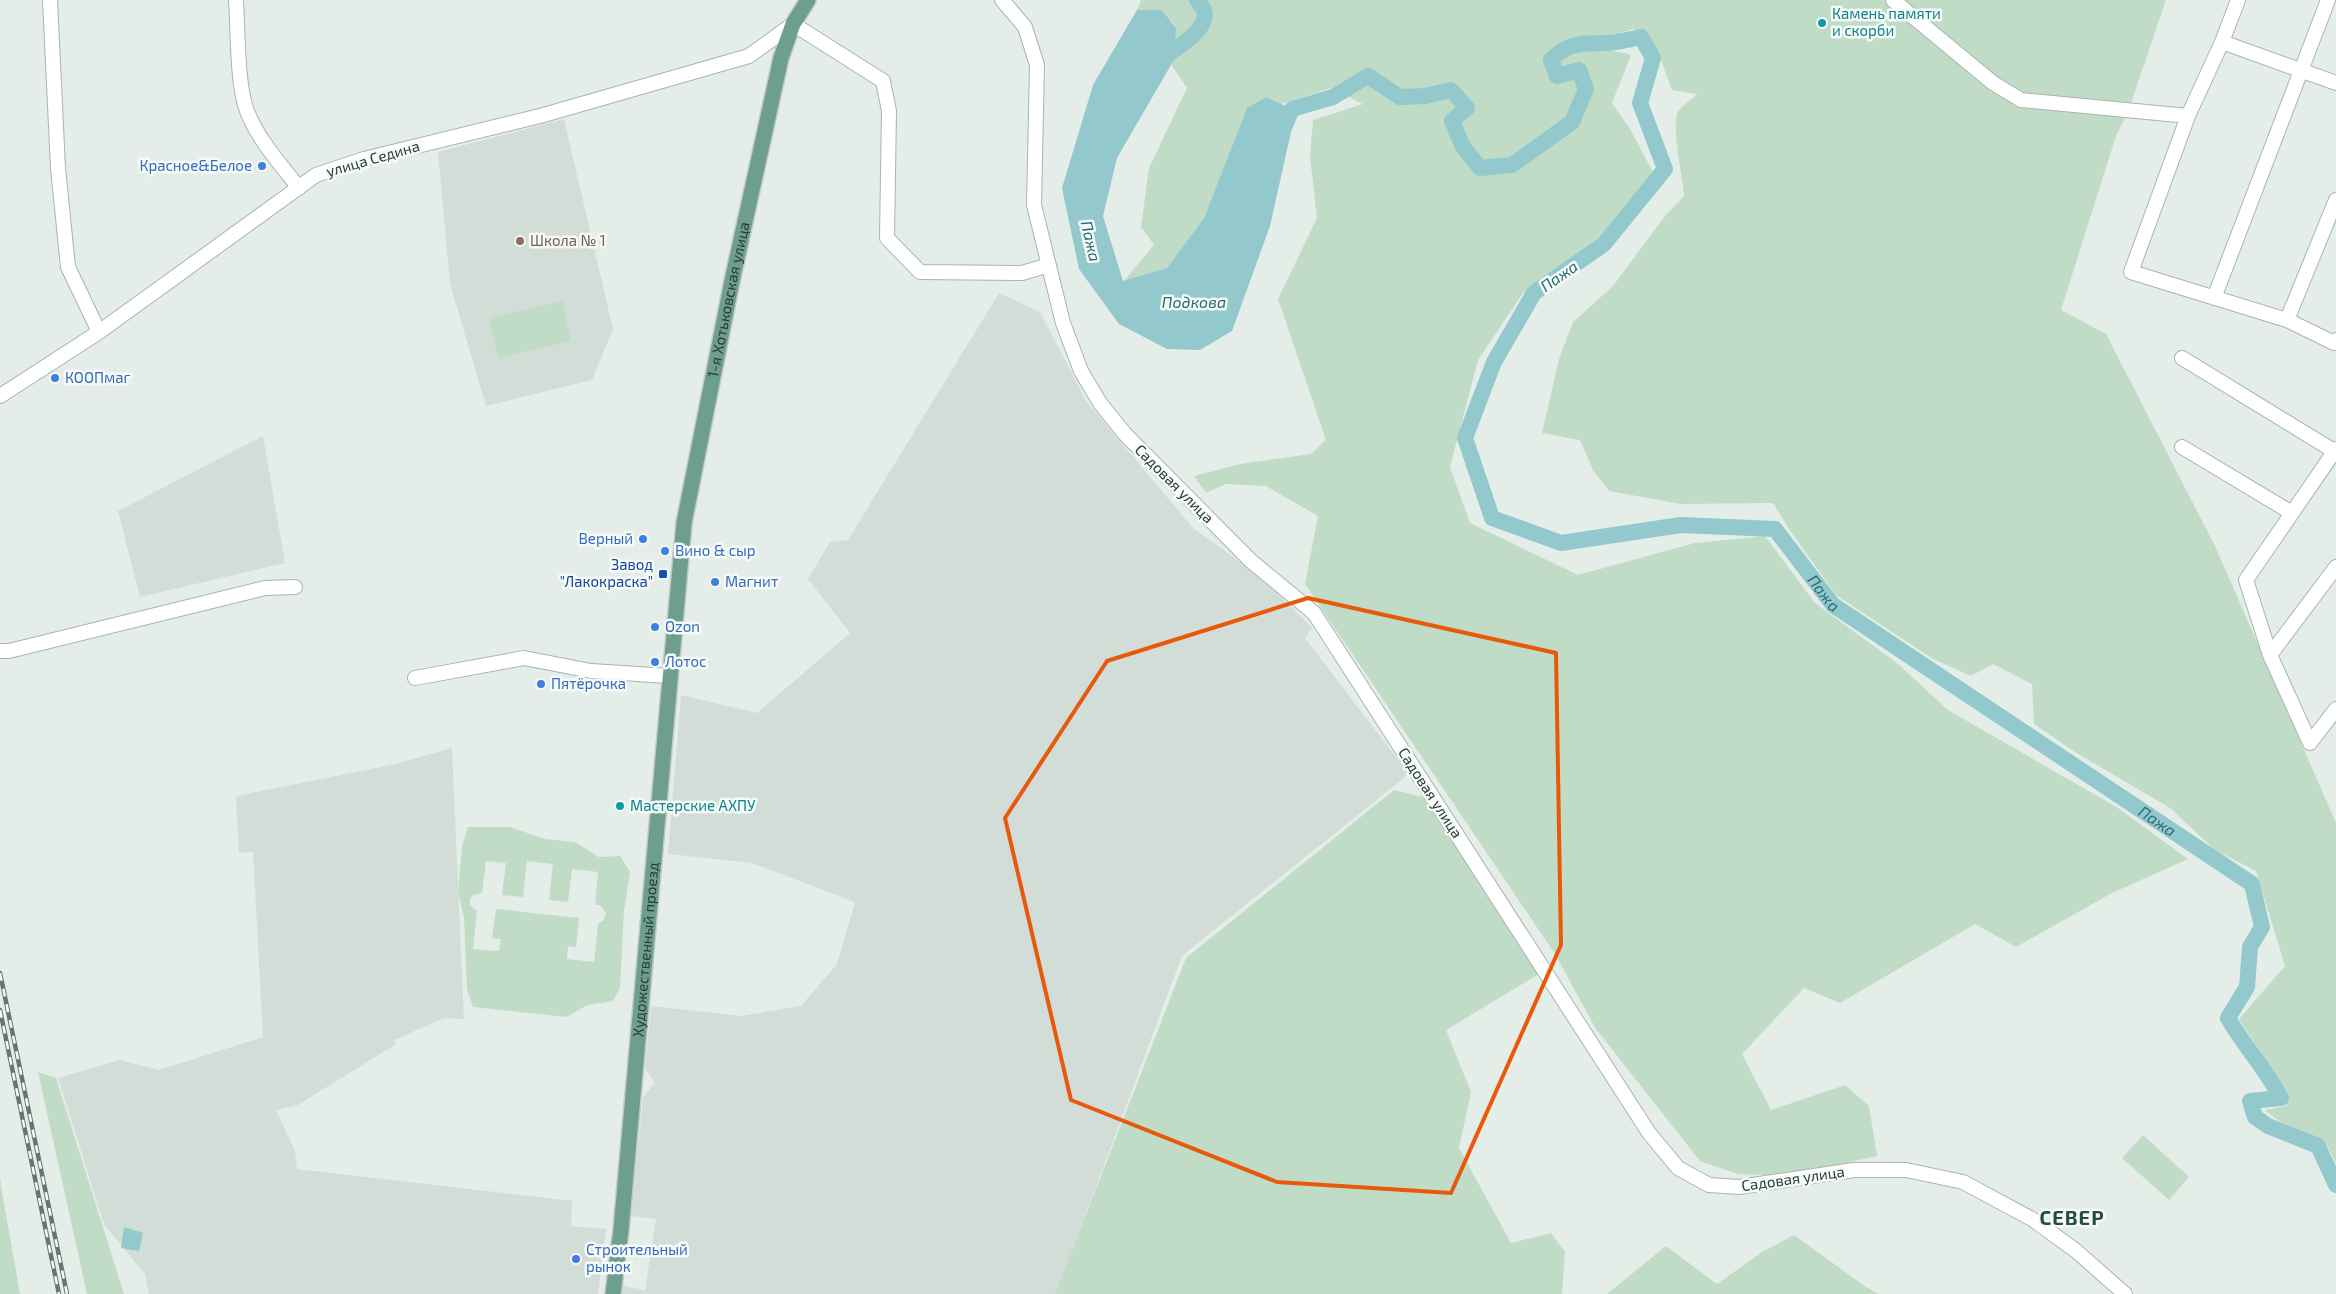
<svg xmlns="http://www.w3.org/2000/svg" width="2336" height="1294" font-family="'Exo 2',sans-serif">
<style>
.built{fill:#d3ddd8}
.green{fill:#c0dcc6;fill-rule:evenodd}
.water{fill:#93c8cc}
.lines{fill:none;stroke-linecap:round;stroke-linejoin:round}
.river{stroke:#93c8cc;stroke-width:16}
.minor-casing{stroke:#a8b5af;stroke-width:16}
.major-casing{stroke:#c2c9c6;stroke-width:18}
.minor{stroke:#fff;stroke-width:14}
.major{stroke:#6e9e8e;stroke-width:15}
.rail-casing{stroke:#617870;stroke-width:4.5}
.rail{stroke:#f6faf7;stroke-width:2.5;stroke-dasharray:8;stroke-linecap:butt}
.marked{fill:none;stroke:#e8590c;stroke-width:4;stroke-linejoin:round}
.culture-dot{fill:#0f9aa8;stroke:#f6faf7;stroke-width:2}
.shop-dot{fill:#3f7fe0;stroke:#f6faf7;stroke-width:2}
.education-dot{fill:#8d6e63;stroke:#f6faf7;stroke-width:2}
.transit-dot{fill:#1a4fb4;stroke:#f6faf7;stroke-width:2}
.labels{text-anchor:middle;stroke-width:5;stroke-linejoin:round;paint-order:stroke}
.culture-label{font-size:15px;fill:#0d838f;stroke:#f6faf7;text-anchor:start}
.street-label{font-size:15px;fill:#263d35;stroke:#f6faf7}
.shop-label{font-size:15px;fill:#366cbe;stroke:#f6faf7;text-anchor:start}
.education-label{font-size:15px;fill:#785e54;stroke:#f6faf7;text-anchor:start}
.transit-label{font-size:15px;fill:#164399;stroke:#f6faf7;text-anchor:end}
.water-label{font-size:16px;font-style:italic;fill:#256d74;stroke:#f6faf7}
.district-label{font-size:20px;font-weight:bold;letter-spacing:1px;fill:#234e40;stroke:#f6faf7}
</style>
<rect width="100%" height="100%" fill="#e5ede9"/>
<path class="built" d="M564 119 613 329 592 380 486 406 450 284 438 152Z
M999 293 1040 312 1086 401 1194 529 1260 576 1312 628 1305 638 1409 774 1182 956 1056 1294H622L623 1286 645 1290 656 1219 631 1216 643 1097 655 1083 645 1068 651 1006 741 1016 801 1006 837 964 855 902 752 863 668 854 681 695 757 713 850 633 808 579 830 542 848 540Z
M263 436 285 563 140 597 118 511Z
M452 748 464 1019 444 1018 394 1040 396 1044 298 1105 276 1110 295 1151 297 1169 572 1201 571 1226 606 1229 598 1294H149L145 1274 104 1224 58 1078 120 1060 159 1070 263 1037 253 852 239 853 236 796 391 765Z"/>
<path class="green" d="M1141 0H2166L2129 109 2116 136 2061 310 2106 334 2215 546 2336 823V1163L2326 1143 2280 1122 2265 1110 2286 1106 2289 1095 2239 1019 2285 966 2256 871 2215 850 2170 808 2075 752 2034 724 2032 684 1993 664 1971 676 1933 659 1836 595 1789 529 1773 503 1681 504 1609 491 1593 470 1580 440 1542 433 1559 359 1573 322 1613 286 1665 216 1684 196C1683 178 1670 122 1679 110 1684 104 1692 99 1697 94L1672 90 1658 52 1633 29 1585 44 1631 55 1612 103 1630 129 1653 172 1601 236 1523 293 1478 360 1450 467 1470 523 1578 575 1695 543 1765 536 1815 603 1897 663 1948 710 2118 808 2188 859 2112 893 2016 947 1975 924 1840 1003 1804 988 1742 1054 1771 1110 1845 1085 1869 1106 1877 1156 1788 1176 1738 1174 1700 1161 1596 1029 1555 954 1305 584 1318 516 1266 486 1226 484 1206 493 1194 476 1240 464 1311 454 1326 440 1278 299 1317 218 1310 157 1313 120 1363 104 1331 88 1281 104 1266 97 1247 108 1204 218 1167 268 1123 282 1154 245 1141 227 1149 168 1187 88 1171 64 1175 58 1176 27 1162 10H1137Z
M562 301 571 341 498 358 489 318Z
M1394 790 1423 797 1476 872 1539 974 1446 1030 1471 1092 1459 1148 1511 1243 1551 1233 1565 1252 1562 1294H1055L1186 958Z
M468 827H510L545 839 575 842 599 857 620 856 630 872 624 911 620 988 613 1001 588 1005 566 1017 473 1007 467 989 464 917 458 892 462 846ZM486 861 506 863 502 895 523 897 527 861 553 864 549 900 568 902 572 869 598 872 595 905H600L606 913 603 921 598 923 594 962 567 959 568 946 576 947 579 918 496 909 492 938 501 939 499 951 473 949 477 911 470 905V899L473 895 482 893Z
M38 1072 56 1078 124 1294H87Z
M2143 1135 2189 1177 2169 1200 2122 1158Z
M0 1177 2 1192 20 1294H0Z
M1794 1235 1866 1287 1879 1294H1607L1666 1246 1717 1284 1762 1252Z"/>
<path class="water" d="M1137 10H1162L1176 28 1175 58 1117 158 1103 216 1123 281 1167 268 1204 218 1247 108 1266 97 1292 109 1293 123 1270 226 1232 331 1200 350 1167 349 1119 324 1079 269 1062 188 1093 85Z
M124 1227 143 1233 139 1251 121 1248Z"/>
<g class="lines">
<g class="river">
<path d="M1156 62C1170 53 1211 30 1204 10 1203 7 1199 3 1197 0"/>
<path id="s1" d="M1284 128 1292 109 1333 97 1368 76 1400 97 1425 96 1451 90 1467 108 1452 121 1463 147 1480 168 1512 165 1572 122 1586 89 1579 70 1557 76 1551 60C1570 41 1582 44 1606 43 1617 43 1630 39 1641 37L1653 58 1640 103 1665 169 1604 244 1534 293 1494 362 1465 438 1492 518 1561 543 1681 525 1775 529 1833 605 2252 884 2262 927 2250 947 2247 987 2228 1018C2244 1046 2266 1069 2281 1098L2250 1101 2255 1117 2268 1126 2318 1146 2336 1185"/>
</g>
<g class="minor-casing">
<path id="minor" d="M50 0 58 168 68 267 99 332
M236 0C238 29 237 86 247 111 257 138 281 165 299 188
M1002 0 1025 27 1037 65 1034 205 1063 323 1081 371 1100 403 1125 434 1251 561 1314 613 1649 1133 1678 1168 1709 1185 1739 1187 1854 1170H1906L1963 1182 2032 1219 2075 1250 2125 1294
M1893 0 1993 83 2021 100 2188 116
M2222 42 2238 0
M2336 83 2222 42 2188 116 2131 272 2287 320 2336 200
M2214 298 2328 0
M2287 320 2334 343 2336 340
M2182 358 2334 451
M0 396 99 332 316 175 364 159 540 116 749 56 793 24 883 81 889 111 887 238 920 272 1022 273 1049 265
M2182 447 2292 513
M2336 449 2246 580 2270 655 2310 743 2336 709
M0 651H9L265 588 295 587
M2270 655 2336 567
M415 678 524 658 591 671 669 676"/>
</g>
<g class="major-casing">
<g id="major">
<path id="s2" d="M613 1294 621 1230 684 523 732 281 781 58 793 24 808 0"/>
</g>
</g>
<use href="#minor" class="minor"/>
<use href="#major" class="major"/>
<g class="rail-casing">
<path id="rail" d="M0 973 67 1294
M0 1010 59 1294"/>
</g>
<use href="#rail" class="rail"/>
</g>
<path class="marked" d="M1308 598 1556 653 1561 945 1451 1193 1277 1182 1071 1100 1005 818 1107 661Z"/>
<g class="culture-dot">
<circle cx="1822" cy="23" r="5"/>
<circle cx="620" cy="806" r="5"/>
</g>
<g class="shop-dot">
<circle cx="262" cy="166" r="5"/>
<circle cx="55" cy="378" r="5"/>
<circle cx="643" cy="539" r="5"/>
<circle cx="665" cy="551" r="5"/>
<circle cx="715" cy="582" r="5"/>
<circle cx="655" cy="627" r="5"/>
<circle cx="655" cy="662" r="5"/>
<circle cx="541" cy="684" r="5"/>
<circle cx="576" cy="1259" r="5"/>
</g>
<circle class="education-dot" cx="520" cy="241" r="5"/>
<rect class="transit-dot" x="658" y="569" width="10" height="10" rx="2.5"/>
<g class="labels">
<g class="culture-label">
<text x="1832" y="19">Камень памяти<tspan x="1832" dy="17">и скорби</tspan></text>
<text x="630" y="811">Мастерские АХПУ</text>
</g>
<g class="street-label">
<text transform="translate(373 159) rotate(-16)" y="5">улица Седина</text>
<text dy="5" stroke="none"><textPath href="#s2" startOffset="1002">1-я Хотьковская улица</textPath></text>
<text transform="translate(1174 484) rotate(45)" y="5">Садовая улица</text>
<text transform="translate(1430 793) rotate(57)" y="5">Садовая улица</text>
<text dy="5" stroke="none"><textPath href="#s2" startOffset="346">Художественный проезд</textPath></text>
<text transform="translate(1793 1179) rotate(-8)" y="5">Садовая улица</text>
</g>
<g class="shop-label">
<text x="252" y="171" text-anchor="end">Красное&amp;Белое</text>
<text x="65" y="383">КООПмаг</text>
<text x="633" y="544" text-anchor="end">Верный</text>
<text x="675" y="556">Вино &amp; сыр</text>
<text x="725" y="587">Магнит</text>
<text x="665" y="632">Ozon</text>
<text x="665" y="667">Лотос</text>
<text x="551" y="689">Пятёрочка</text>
<text x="586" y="1255">Строительный<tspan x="586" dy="17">рынок</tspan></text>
</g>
<g class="education-label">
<text x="530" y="246">Школа № 1</text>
</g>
<g class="transit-label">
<text x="653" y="570">Завод<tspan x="653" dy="17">"Лакокраска"</tspan></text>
</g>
<g class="water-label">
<text transform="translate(1091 241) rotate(77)" y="6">Пажа</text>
<text transform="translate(1559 276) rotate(-35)" y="6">Пажа</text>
<text x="1194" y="308">Подкова</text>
<text dy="6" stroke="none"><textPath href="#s1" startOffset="1529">Пажа</textPath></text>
<text dy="6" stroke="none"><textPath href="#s1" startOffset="1934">Пажа</textPath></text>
</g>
<g class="district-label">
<text x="2072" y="1225">СЕВЕР</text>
</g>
</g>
</svg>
